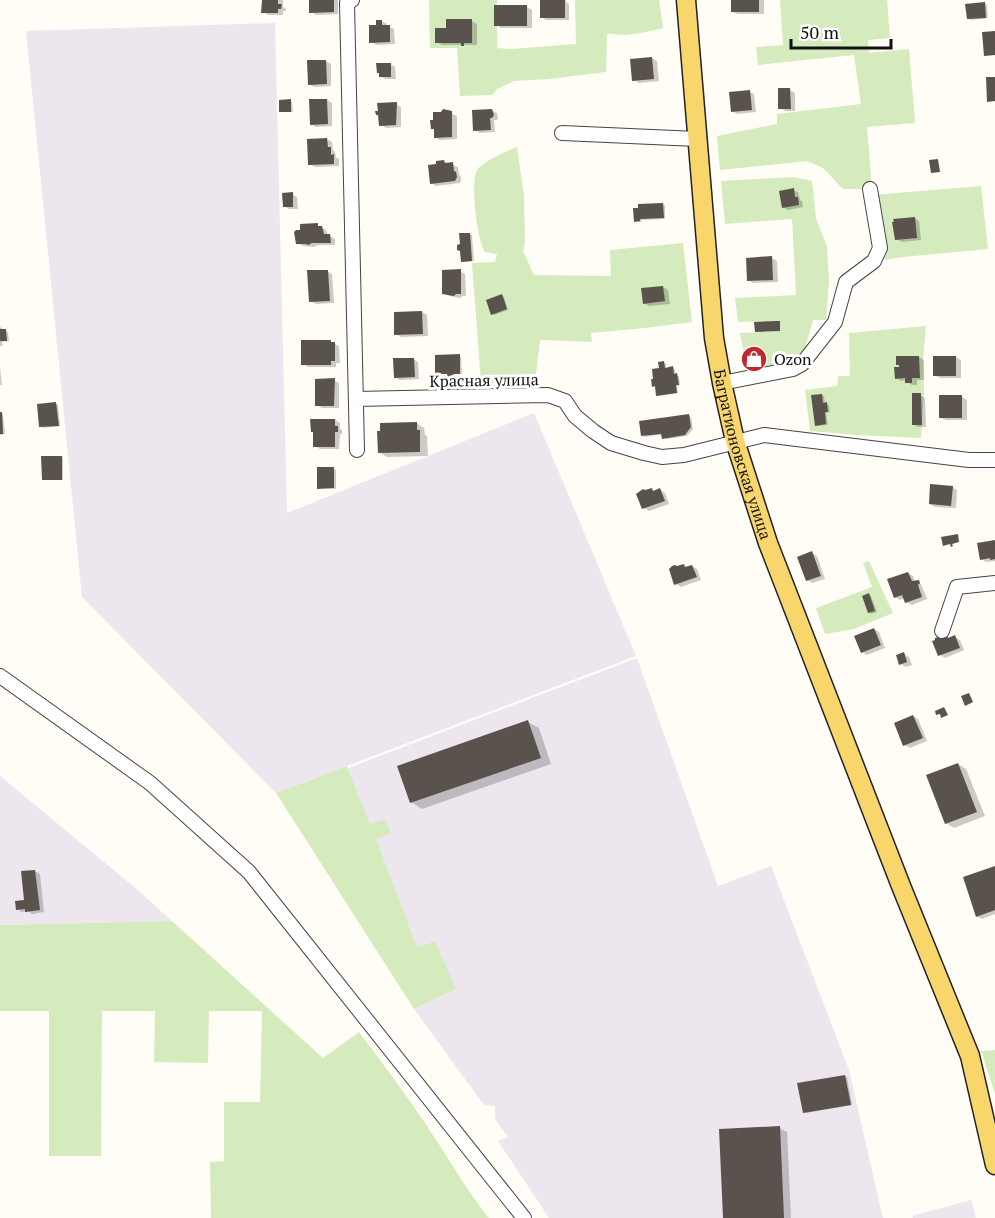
<svg xmlns="http://www.w3.org/2000/svg" width="995" height="1218" font-family="'PT Serif',serif">
<style>
.industrial{fill:#eee6ef}
.green{fill:#d5ebbd}
.shadow{fill:#0003}
.building{fill:#5a524d}
.lines{fill:none;stroke-linecap:round;stroke-linejoin:round}
.minor-casing{stroke:#444;stroke-width:16}
.major-casing{stroke:#222;stroke-width:21}
.minor{stroke:#fff;stroke-width:14}
.major{stroke:#f9d66b;stroke-width:18}
.labels{text-anchor:middle;stroke-width:6;stroke-linejoin:round;paint-order:stroke}
.poi-label{font-size:16px;fill:#111;stroke:#fff;text-anchor:start}
.street-label{font-size:16px;fill:#111;stroke:#fff}
</style>
<rect width="100%" height="100%" fill="#fffdf5"/>
<path class="industrial" d="M275 23 287 513 534 413 636 656 276 793 82 597 26 31Z
M637 658 718 886 771 866 849 1070 883 1218H549L498 1141 508 1137 495 1119V1106L484 1105 414 1009 455 989 435 941 417 947 375 839 391 833 385 819 370 825 348 768Z
M0 776 133 886 172 921 0 925Z
M971 1200 976 1218H913L912 1216Z"/>
<path class="green" d="M429 0H497V48L511 49 576 44 575 0H659L663 28C650 31 635 35 622 35 616 35 613 33 607 34L606 72 549 79 514 81 497 89 492 95 460 96 457 48H430Z
M780 0H887L890 38 868 40 869 53 909 49 915 123 867 127 872 189H843L823 168 807 161 720 170 717 136 777 124V114L861 104 854 55 758 65 756 47 783 45Z
M517 147 524 196 525 242 523 251 534 275 611 276 610 250 683 243 692 322 645 328 591 333 592 342 540 340 535 382 481 383 472 263 495 262 497 254 485 252C477 242 470 181 477 170 482 162 507 151 517 147Z
M793 177 812 181 816 219 827 246 829 280 826 320H813L801 363 747 370 740 333 780 331V321L738 322 735 298 796 295 792 219 725 224 721 181Z
M981 186 988 249 903 257 885 260 873 195Z
M926 326 923 360 924 391 921 438 856 435 810 431 805 390 837 386 838 376H850L849 333Z
M869 561 893 613 854 629 825 634 816 608 872 587 863 563Z
M347 766 370 824 385 819 391 833 376 839 417 947 435 941 456 989 414 1009 276 793Z
M172 921 323 1058 359 1032C388 1070 416 1108 442 1149 457 1172 471 1196 489 1218H211L210 1162 224 1161V1102H260L262 1011H209L208 1063 154 1062 155 1011H102L101 1156H49V1011H0V925Z
M995 1050V1094L981 1051Z"/>
<path class="shadow" d="M263 0H283V7L286 9V11H283V15H268L263 12Z
M310 0H338V14L316 15 311 12Z
M541 0H566V2L569 4V20H546L541 17Z
M732 0H764V14H738L733 12Z
M985 4 987 5 988 18 970 20 968 18Z
M527 7 532 10V28H501L496 25Z
M382 21 387 24V26L394 29 395 44 376 45 371 42Z
M472 21 477 24V45H442L437 42 447 30Z
M652 58 657 61 659 81 639 83 634 80Z
M326 61 331 64V86L314 87 309 84Z
M390 64 395 67 396 79H386L381 77V74L378 73Z
M790 90 795 93V111H785L780 108Z
M749 92 754 94 756 112 737 114 732 111Z
M327 100 332 103V126L316 127 311 124Z
M290 101 292 102 293 112H281Z
M396 104 401 107V127L386 128 381 125 380 116 377 114Z
M491 110 497 113 498 118 497 120H494L495 132 480 133 475 130Z
M451 113 457 116V139L440 140 435 137V130L432 128Z
M327 139 332 142 333 150 335 152 336 157 339 159V166L315 167 310 164Z
M444 162 458 167 459 175 461 177V180L460 183 436 186 431 183Z
M793 190 798 192 800 200 802 201 803 207 788 210 783 207Z
M292 194 297 197 298 209H289L284 206Z
M663 204 665 205V219L641 220 642 222H638L636 221Z
M914 218 919 221 921 240 902 242 897 239Z
M317 225 326 230 328 235 335 239V245H318L314 247 303 246 298 243Z
M470 234 472 235 474 261 464 262 462 261Z
M772 258 777 261 778 282 753 283 748 280Z
M327 271 332 274 334 303 316 304 311 301Z
M460 271 465 274 466 296H462L460 298 449 296 444 293Z
M663 287 668 290 670 304 649 306 644 303Z
M502 296 504 297 508 310 494 315 492 314Z
M422 312 427 315 428 336 401 337 396 334 395 313Z
M0 327 2 328V331L8 332 9 341 2 342 3 346H0Z
M331 342 339 346 340 363H336V367H308L303 364Z
M459 356 461 357 462 374H455L454 378H452L449 374 437 373Z
M919 357 924 360V380H917V385H912L907 382V380L901 381 896 378 900 369Z
M956 357 961 360V378H940L935 375Z
M413 359 418 362 419 379 400 380 395 377Z
M664 363 666 364V369L673 368 675 369 676 375 679 376 680 385 677 386 678 393 659 396 657 395 655 387 653 386Z
M0 367 2 385H0Z
M334 380 339 383V408H322L317 405Z
M822 395 824 396 825 404 829 405 830 412 826 413 828 425 818 426 816 425Z
M920 395 925 398 926 427H918L913 424Z
M962 397 967 400V420H946L941 418Z
M56 404 58 405 60 426 43 428 41 426Z
M1 413 3 415 5 434 0 435V414Z
M689 416 691 417 693 429 687 436 666 439 664 438 663 434 645 437 643 435Z
M335 420 340 423V429L342 430V434H340L339 449H320L315 446Z
M416 423 424 428 425 435 427 436 428 456 387 457 379 452Z
M61 457 63 458V480L43 479Z
M334 469 336 470V489L318 488Z
M952 487 957 490 956 508 935 507 930 504Z
M651 490 655 492 660 490 665 493 669 504 649 511 644 508Z
M995 542V561L986 562 981 559Z
M812 553 817 556 825 579 812 583 807 580Z
M684 566 688 568 692 566 697 569 701 580 681 587 676 584Z
M908 573 913 576 915 582 916 581 921 584 927 599 912 605 907 602 905 598 900 600 895 597Z
M869 595 871 596 877 612 871 614 869 612Z
M874 629 879 632 885 648 867 655 862 652Z
M947 637 950 639 955 637 960 640 964 650 945 658 940 655 934 642Z
M904 654 909 657 912 665 906 667 901 664Z
M913 716 918 719 927 741 910 748 905 745Z
M528 722 539 728 551 764 422 809 411 802Z
M958 764 966 769 985 816 954 828 946 823Z
M995 867V914L982 919 977 916Z
M35 871 40 874 44 912 32 914 28 911 22 912 17 909 25 902Z
M845 1076 847 1077 852 1105 806 1113 804 1112Z
M779 1128 787 1132 791 1218H725Z"/>
<path class="building" d="M262 0H278V4H282L281 9H278V13H261Z
M309 0H334V12L309 13Z
M540 0H565V18H540Z
M731 0H759V12H731Z
M985 2 986 18 967 19 965 4Z
M494 5H527V26H494Z
M446 19H472V43H464V46H461V43H435V28H446Z
M376 20H382V25H390V42L369 43V25H376Z
M995 31V55L984 56 982 32Z
M652 57 654 79 632 81 630 59Z
M307 60H326L327 84 308 85Z
M376 63H391V77H379V73H377Z
M986 77H995V101L987 102Z
M778 88H790L791 109H778Z
M750 90 752 110 731 112 729 92Z
M291 99V112H279V100Z
M309 99H327L328 124 310 125Z
M397 102 396 125 379 126 378 115H376L375 111H378L377 103Z
M443 109 452 111V137L434 138V129H431L430 120H433V112H441Z
M492 109 494 115 492 118H490L491 130 473 131 472 110Z
M327 138 328 147H331V155L334 154V164L308 165 307 139Z
M938 159 940 172 931 173 929 160Z
M444 160 445 163 453 162 454 171 456 172 457 177 455 181 430 184 428 165 436 164V161Z
M794 188 795 197H798L799 205 782 208 779 191Z
M293 192V207H283L282 193Z
M663 203 664 218 640 219V221L634 222 633 208H638V204Z
M915 217 917 238 895 240 892 222H894L893 219Z
M318 223V226H322L324 234H330L331 243H312L308 245 306 244H296L294 232 296 230H300V224Z
M459 233H470L472 261 461 262 460 251 457 250V245L460 244Z
M772 256 773 280 747 281 746 258Z
M461 269V294H456L454 296 442 294V270Z
M307 270H328L330 301 309 302Z
M663 286 665 301 643 304 641 288Z
M502 294 507 309 491 315 486 300Z
M422 311 423 334 394 335V312Z
M775 321H780V331L755 332 754 322Z
M0 329H6L7 341H0Z
M301 340H331V342H335V361H331V365H301Z
M460 354V374H453L452 377 448 378 447 374H435V355Z
M896 356H919L920 378H912V383H905V378L895 379 894 367H899V365H896Z
M933 356H956V376H933Z
M393 358H414L415 377 394 378Z
M664 361 665 368 673 366 674 374 677 373 679 385H676L677 393 656 396 655 386 652 387 651 379H653L652 369 659 368 658 362Z
M335 378 334 406H315V379Z
M912 393H921L922 425H912Z
M822 394 823 403 827 402 828 412H825L826 424 815 426 811 395Z
M939 395H962V418H939Z
M56 402 59 426 39 427 37 404Z
M0 412H2L3 434H0Z
M689 414 691 427 685 435 662 439 661 434 641 436 639 421Z
M310 419H335V426H338V432H335V447H313V432H311Z
M417 422V430H420V452L378 453 377 431H380V423Z
M41 456H62V480H42Z
M317 467H334V488L317 489Z
M930 484 953 486 951 506 929 504Z
M652 488 653 491 660 488 665 501 642 509 636 494 643 489 645 490Z
M958 534 959 542 952 544 953 546 951 547 950 544 943 546 941 537Z
M995 540V559L990 560V558L980 560 977 543Z
M812 551 821 576 806 581 797 557Z
M684 564 685 567 692 565 697 577 674 585 669 569 672 566 675 565 677 566Z
M908 572 912 581 919 580 920 583 918 585 922 597 905 603 902 595 894 598 887 579Z
M869 593 875 611 868 613 862 596Z
M874 628 881 645 861 653 854 636Z
M947 635 948 638 955 635 960 648 938 656 932 641 935 640V638L938 637 940 638Z
M904 652 907 662 899 665 896 655Z
M969 693 973 702 965 706 961 696Z
M944 707 948 715 941 718 940 714 936 715 935 711Z
M913 715 923 738 903 746 894 723Z
M528 720 541 758 410 803 397 766Z
M958 763 977 812 945 824 926 775Z
M995 866V910L976 917 963 877Z
M35 870 40 910 25 912V909L16 910 15 901 24 900 21 871Z
M845 1075 851 1105 803 1113 797 1083Z
M780 1126 784 1218H723L719 1129Z"/>
<g class="lines">
<g class="minor-casing">
<path id="minor" d="M352 0 347 3 357 450
M562 133 697 139
M722 383 793 369 802 364 835 322 846 282 874 261 880 248 870 189
M356 399 548 395 565 401 575 416 593 431 611 443 644 453 662 457 684 455 764 435 969 460H995
M942 631 957 587 995 583
M0 676 150 783 249 872 524 1218"/>
</g>
<g class="major-casing">
<g id="major">
<path id="s1" d="M686 0 714 338 722 383 735 441 768 543 901 886 970 1056 995 1165"/>
</g>
</g>
<use href="#minor" class="minor"/>
<use href="#major" class="major"/>
</g>
<defs>
<g id="shop-disc" transform="scale(1.35)"><circle r="9.5" fill="#c4262e" stroke="#fff"/><path d="M-5-2.5h2.3a2.7 3.5 0 0 1 5.4 0H5L5.5 6h-11ZM-1.5-2.5h3a1.5 2.3 0 0 0-3 0Z" fill="#fff"/></g>
</defs>
<g fill-rule="evenodd">
<use href="#shop-disc" x="754" y="359"/>
</g>
<g class="labels">
<g class="poi-label">
<text x="774" y="365">Ozon</text>
</g>
<g class="street-label">
<text transform="translate(484 380) rotate(-1)" y="6">Красная улица</text>
<text dy="6" stroke="none"><textPath href="#s1" startOffset="459">Багратионовская улица</textPath></text>
</g>
</g>
<path d="M791 39v9h100v-9" fill="none" stroke="#111111" stroke-width="3"/>
<text x="800" y="39" font-size="18" fill="#111111" stroke="#ffffff" stroke-width="4.5" paint-order="stroke">50 m</text>
</svg>
